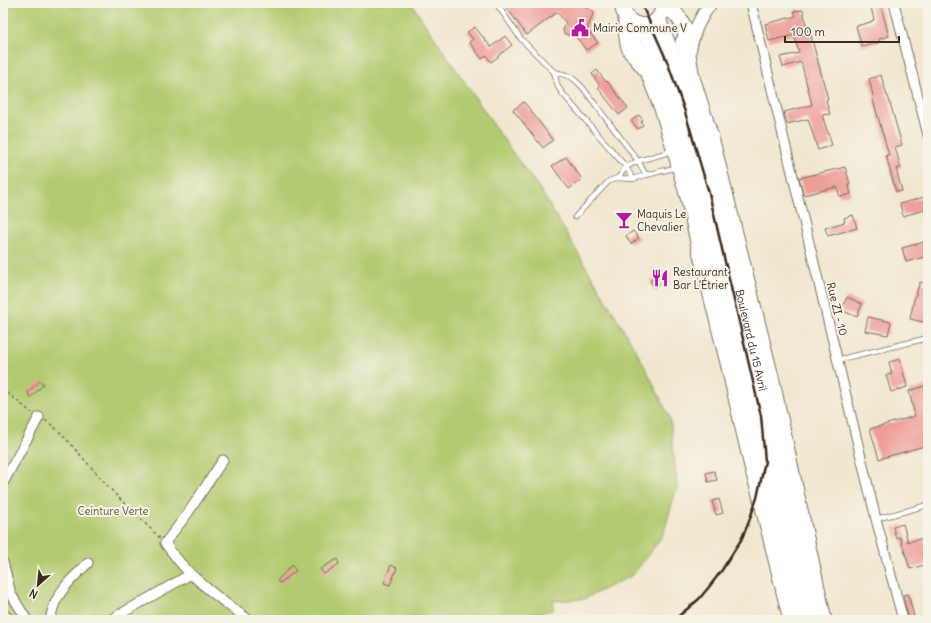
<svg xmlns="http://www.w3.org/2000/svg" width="931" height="623" font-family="Delius,sans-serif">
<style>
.park{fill:#b2cb70;stroke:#767a47}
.building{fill:#ee9e98}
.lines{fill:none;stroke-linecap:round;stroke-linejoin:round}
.service-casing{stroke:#7b6c5c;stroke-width:6}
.minor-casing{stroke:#7b6c5c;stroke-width:11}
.tertiary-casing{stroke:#7b6c5c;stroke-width:14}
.primary-casing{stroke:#7b6c5c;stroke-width:17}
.trunk-casing{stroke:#7b6c5c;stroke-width:17}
.path{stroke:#7b6c5c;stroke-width:1.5;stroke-dasharray:3 3;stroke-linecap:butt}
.service{stroke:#fff;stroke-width:4.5}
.minor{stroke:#fff;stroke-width:9}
.tertiary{stroke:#fff;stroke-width:12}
.primary{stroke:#fff;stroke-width:15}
.trunk{stroke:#fff;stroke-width:15}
.rail{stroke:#3b2a1e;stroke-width:2.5}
.labels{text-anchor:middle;stroke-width:4;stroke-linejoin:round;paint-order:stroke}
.poi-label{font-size:11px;fill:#3b2a1e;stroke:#f7f3e8;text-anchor:start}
.street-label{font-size:11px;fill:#3b2a1e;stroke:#f7f3e8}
.park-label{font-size:11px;fill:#595232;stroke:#f7f3e8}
</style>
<rect width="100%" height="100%" fill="#f7f3e8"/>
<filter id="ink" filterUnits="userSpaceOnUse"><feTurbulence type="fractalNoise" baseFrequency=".025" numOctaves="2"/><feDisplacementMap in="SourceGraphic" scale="8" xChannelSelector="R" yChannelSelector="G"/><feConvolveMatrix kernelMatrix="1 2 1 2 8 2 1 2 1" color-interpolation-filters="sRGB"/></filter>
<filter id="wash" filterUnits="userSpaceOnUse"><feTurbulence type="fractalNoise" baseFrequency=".012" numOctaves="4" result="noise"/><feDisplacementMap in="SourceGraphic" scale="16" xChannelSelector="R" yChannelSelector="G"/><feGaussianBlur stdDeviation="0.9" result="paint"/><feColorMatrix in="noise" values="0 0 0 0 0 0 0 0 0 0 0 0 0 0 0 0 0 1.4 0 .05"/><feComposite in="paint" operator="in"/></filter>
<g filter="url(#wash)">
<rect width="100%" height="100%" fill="#f1e7cf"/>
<path class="park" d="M3 3H411L512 152 541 191 634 347 648 373 670 418 677 487 663 535 633 575 584 599 553 601V610L499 620H3Z"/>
<g id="blocks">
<path class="building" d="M503 3H578L594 12 587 29 598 43 586 50 574 34 570 36 564 33 563 30 566 23 557 12 527 35Z
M880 4 889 36 879 39 880 42 862 47 856 26 871 22V21L874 20 871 7Z
M803 10 808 33 810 32 828 99 826 100 830 114 822 115 832 145 818 150 808 119 787 124 784 112 812 105 801 62 783 67 780 57 799 53 794 35 769 41 765 24 796 16 794 11Z
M475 27 491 47 505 36 512 45 498 56V57L491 62 486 55 482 59 469 42 473 39 467 32Z
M597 70 606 82 607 81 628 108 619 115 598 88 600 86 592 74Z
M881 75 887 96H888L902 145 895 147 901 168 896 169 902 191 896 192 886 155H889L873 100 874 99 869 79Z
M524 102 553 140 543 148 513 110Z
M639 115 643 120 641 122 643 125 638 129 631 121Z
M566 157 582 179 569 189 552 166Z
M845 167 850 184H848L851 194 840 197 837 187 804 195 799 178Z
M928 196V209L903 216 900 204Z
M853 215 857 228 828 236 825 228 845 222 844 218Z
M633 231 639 238 631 244 626 236Z
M924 242 928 256 906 262 902 248Z
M663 272 667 279 654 287 650 281Z
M920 282 928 285V323L910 319 914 300Z
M847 297 862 304 857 317 841 310Z
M868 317 891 322 888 335 865 331Z
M900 359 907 387 891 392 886 375 892 374 889 362Z
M40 381 44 384 30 398 28 392Z
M928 385V445L879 459 870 429 915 416 909 391Z
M714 471 717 480 708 482 706 473Z
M719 499 723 513 716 515 712 501Z
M903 524 908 542 924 538 928 552V564L910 569 900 537 896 538 893 527Z
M337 559 339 564 324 574 320 569Z
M292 565 296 571 280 583 277 581Z
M391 565 397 568 390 585 384 583Z
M908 594 909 597 915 620H909L903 595Z"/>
</g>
</g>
<g filter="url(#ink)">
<use href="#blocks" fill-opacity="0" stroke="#7b6c5c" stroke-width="1"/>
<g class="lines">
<g class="service-casing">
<path id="service" d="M496 3 521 39 554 72 558 87 563 94 626 167 633 179
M554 72C569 75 572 76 583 88L638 161 646 175
M618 178 626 167 638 161 666 153 672 148
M575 217 609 181 618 178 633 179 646 175 678 167
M837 360 928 338
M876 519 928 505"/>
</g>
<g class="minor-casing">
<path id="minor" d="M751 3 876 519 903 620
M894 3 928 135
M223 460 188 513 165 543C173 554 181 565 191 574 209 591 229 606 249 620
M3 483 39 417
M3 562 11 594 27 620
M3 614 11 620
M50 620C52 613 53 605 57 599 64 585 77 574 88 563
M110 620 191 574"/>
</g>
<g class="tertiary-casing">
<path id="tertiary" d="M690 50C693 32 700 17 711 3"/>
</g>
<g class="primary-casing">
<path id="primary" d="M626 16V31L628 44 631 52 648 72 663 111 675 151 689 201 699 247 728 363 753 471 759 491 791 620
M683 42 688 55 692 77 712 141 771 377 824 620"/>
</g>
<g class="trunk-casing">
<g id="trunk">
<path d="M623 3C621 32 664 34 663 3"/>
<path d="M663 5C685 16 687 33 688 55"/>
<path id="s1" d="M658 19 687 93 699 128 713 180 780 461 794 533 814 620"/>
<path d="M635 24 633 35 634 42 648 72"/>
<path d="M644 26 672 96 689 152 697 180 765 461 779 514 803 620"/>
</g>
</g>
<path class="path" d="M3 389 32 413
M45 420 59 431 115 494 160 538"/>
<use href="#service" class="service"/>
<use href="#minor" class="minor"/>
<use href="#tertiary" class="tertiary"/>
<use href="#primary" class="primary"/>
<use href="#trunk" class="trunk"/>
<path class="rail" d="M641 3 667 61 684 109 709 193 761 416 765 461 757 498 748 524 741 540 722 570 709 587 699 599 674 620"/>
</g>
</g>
<defs>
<g id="civic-bare" transform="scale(1.38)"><path d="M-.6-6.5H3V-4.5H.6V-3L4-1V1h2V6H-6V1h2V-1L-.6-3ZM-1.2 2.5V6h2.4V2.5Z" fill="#b5179e" stroke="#f7f3e8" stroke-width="2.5" paint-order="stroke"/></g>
<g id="bar-bare" transform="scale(1.38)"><path d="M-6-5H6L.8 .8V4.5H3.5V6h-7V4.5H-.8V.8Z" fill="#b5179e" stroke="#f7f3e8" stroke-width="2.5" paint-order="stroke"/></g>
<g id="restaurant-bare" transform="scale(1.38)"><path d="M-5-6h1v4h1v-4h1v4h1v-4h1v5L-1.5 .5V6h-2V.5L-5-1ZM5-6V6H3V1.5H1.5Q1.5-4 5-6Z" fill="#b5179e" stroke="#f7f3e8" stroke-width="2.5" paint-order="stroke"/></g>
</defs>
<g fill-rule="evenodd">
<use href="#civic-bare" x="580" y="28"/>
<use href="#bar-bare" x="624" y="220"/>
<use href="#restaurant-bare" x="660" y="278"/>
</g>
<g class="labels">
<g class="poi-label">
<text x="593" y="32">Mairie Commune V</text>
<text x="637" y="218">Maquis Le<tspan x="637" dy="13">Chevalier</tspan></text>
<text x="673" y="276">Restaurant<tspan x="673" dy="13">Bar L’Étrier</tspan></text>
</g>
<g class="street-label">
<text transform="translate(837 309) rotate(76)" y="4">Rue ZI - 10</text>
<text dy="4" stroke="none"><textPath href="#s1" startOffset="335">Boulevard du 15 Avril</textPath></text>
</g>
<g class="park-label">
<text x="113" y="515">Ceinture Verte</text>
</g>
</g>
<rect width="931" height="623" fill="none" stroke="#f7f3e8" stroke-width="16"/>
<g transform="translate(38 585) rotate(207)" stroke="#f7f3e8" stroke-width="3" paint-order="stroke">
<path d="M0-3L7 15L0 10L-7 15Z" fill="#3b2a1e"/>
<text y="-6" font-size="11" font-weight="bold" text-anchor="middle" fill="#3b2a1e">N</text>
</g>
<path d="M785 36v6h114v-6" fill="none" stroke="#3b2a1e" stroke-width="2"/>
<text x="791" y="36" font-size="12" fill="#3b2a1e" stroke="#f7f3e8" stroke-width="3" paint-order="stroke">100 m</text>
</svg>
